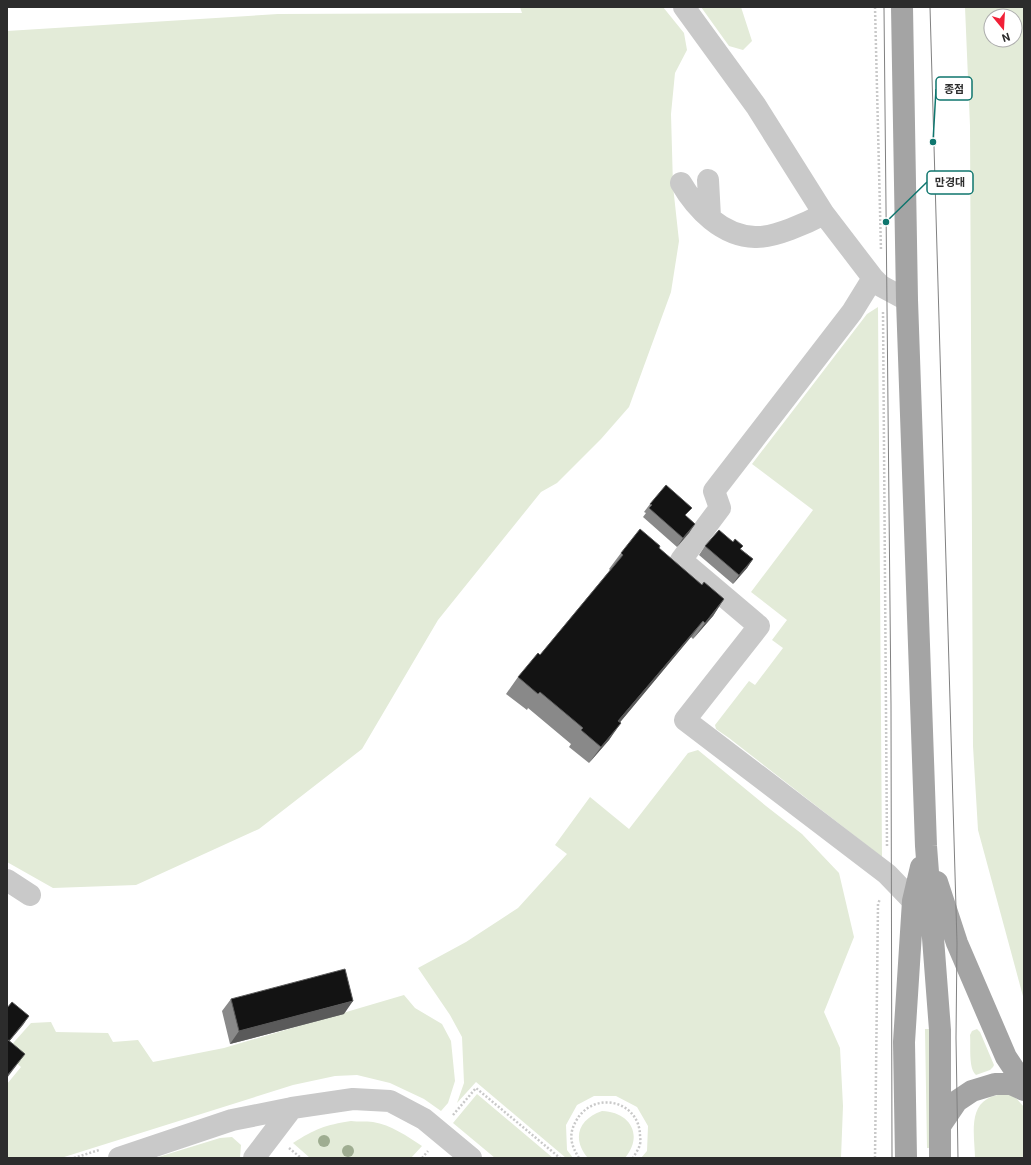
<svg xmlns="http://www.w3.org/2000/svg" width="1031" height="1165" font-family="Roboto,'Noto Sans KR',sans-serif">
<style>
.green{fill:#e3ebd8;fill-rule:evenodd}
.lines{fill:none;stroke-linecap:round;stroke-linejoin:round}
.path{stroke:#c9c9c9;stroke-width:2.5;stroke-dasharray:2 2;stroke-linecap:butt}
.minor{stroke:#c9c9c9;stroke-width:22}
.major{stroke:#a4a4a4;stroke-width:22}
.tram{stroke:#818181;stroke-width:1}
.tree{fill:#9fad91}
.wall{fill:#898989}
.shaded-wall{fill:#5a5a5a}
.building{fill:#131313;stroke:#5a5a5a}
.leader{fill:none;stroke:#0f766e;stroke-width:1.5}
.callout-dot{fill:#0f766e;stroke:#fff;stroke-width:1.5}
.callout{fill:#fff;stroke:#0f766e;stroke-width:1.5}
.callout-label{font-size:11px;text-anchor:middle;font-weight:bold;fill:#2c2c2c}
</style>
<rect width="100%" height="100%" fill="#fff"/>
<path class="green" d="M520 7H663L684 33 687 50 675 73 671 114 673 186 679 241 671 292 629 407 601 439 557 483 541 492 438 620 362 749 259 829 136 885 53 888 7 862V31L278 14 522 13Z
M701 7H741L752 41 743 50 729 46Z
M965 7H1024V1000L978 830 973 746 970 126ZM991 16H1015V40H991Z
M878 307 882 857 729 738 716 729 715 725 749 681 755 685 783 648 772 640 787 620 751 592 813 510 752 464 867 314Z
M698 750 766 806 802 834 839 873 854 937 824 1012 840 1048 843 1106 841 1158H641L647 1151 648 1126 637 1107 616 1096H594L577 1105 566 1125 567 1150 573 1158H566L476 1082 457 1103 464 1083 462 1037 450 1015 418 968 466 942 518 908 567 854 555 845 590 797 629 829 688 753Z
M404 995 415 1008 442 1024 451 1041 455 1081 448 1103 441 1111 424 1099 390 1083 357 1075 335 1076 293 1085 61 1158H7V1084L21 1067 7 1055V1050L31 1023 51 1022 56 1032 108 1033 113 1042 138 1040 153 1062 224 1048Z
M925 1029H931L933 1148H927Z
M977 1029 980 1032 994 1065 993 1067 990 1070 976 1075C968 1069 971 1044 970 1035L972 1031Z
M477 1094 553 1158H495L453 1123Z
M1009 1094 1016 1098 1024 1107V1158H975C975 1140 968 1110 987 1099 993 1095 1002 1094 1009 1094Z
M602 1111C630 1112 644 1135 625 1158H588C571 1138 579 1119 602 1111Z
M351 1121C358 1122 366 1121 373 1122 391 1125 407 1136 422 1146L411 1158H310L293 1143C315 1129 325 1125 351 1121Z
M232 1137 241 1145 240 1158H155L220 1138Z"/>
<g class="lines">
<path class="path" d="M875 7 881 251
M883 312 887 847
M453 1115 476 1088 560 1158
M289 1148 301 1158
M74 1158 99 1150
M422 1158 428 1151
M579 1158C571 1145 568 1135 576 1121 593 1090 639 1100 640 1135 640 1138 641 1141 640 1144 639 1149 635 1154 633 1158
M875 1158 878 904 880 899"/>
<path class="minor" d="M684 7 756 106 824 214 873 278 881 286 907 300
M708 180 710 217
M681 183C696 209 722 236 755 237 774 238 807 223 824 214
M873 278 852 312 714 491 720 508 681 560 759 626 685 720 887 874 913 901
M7 880 30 895
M119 1158 232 1120 292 1108
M254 1158 292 1108 353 1099 390 1101 424 1119 471 1158"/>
<path class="major" d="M902 7 907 300 926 846 940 1030V1158
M937 882 957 943 1006 1057 1024 1084
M940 1126 957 1101 972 1091 995 1084H1011L1024 1090
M906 1158 904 1042 913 901 921 867"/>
<path class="tram" d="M884 7 891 705 892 1158
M930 7 957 943 956 1038 958 1158"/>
</g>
<g class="tree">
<circle cx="324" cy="1141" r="6"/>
<circle cx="348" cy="1151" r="6"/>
</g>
<path class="wall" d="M650 504 686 516 695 524 689 533 677 547 643 517 646 513 644 512Z
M705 546 741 549 753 559 747 568 733 584 699 555Z
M659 548 702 585 724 599 713 616 693 639 691 637 620 722 609 740 589 763 569 747 571 744 528 708 527 710 506 694 518 677 540 655 610 570 609 569 621 553Z
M231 999 344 1014 230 1044 222 1011Z"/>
<path class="shaded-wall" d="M695 524 689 533 677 547 683 538Z
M753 559 747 568 733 584 739 575Z
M724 599 713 616 693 639 705 623Z
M703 621 691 637 607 738 618 721Z
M621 723 609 740 589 763 601 747Z
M353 1001 344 1014 230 1044 239 1031Z
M29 1016 23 1025 7 1044V1043Z
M25 1054 7 1078V1076Z"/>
<path class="building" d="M666 485 692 508 685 515 695 524 683 538 649 508 652 505 650 504Z
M640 529 660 546 659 548 702 585 704 582 724 599 705 623 703 621 618 721 621 723 601 747 581 730 583 728 540 692 538 694 518 677 538 653 540 655 623 555 621 553Z
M719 530 733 542 735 539 743 546 740 549 753 559 739 575 705 546Z
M345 969 353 1001 239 1031 231 999Z
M12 1002 29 1016 9 1041 7 1039V1008Z
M7 1039 25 1054 7 1076Z"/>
<path class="leader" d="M933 142L936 89M886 222L927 182"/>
<g class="callout-dot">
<circle cx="933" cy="142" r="4"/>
<circle cx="886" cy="222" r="4"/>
</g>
<g class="callout">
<rect x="936" y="77" width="36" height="23" rx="4"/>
<rect x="927" y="171" width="46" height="23" rx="4"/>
</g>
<g class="callout-label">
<text x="954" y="93">종점</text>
<text x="950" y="186">만경대</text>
</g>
<rect width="1031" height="1165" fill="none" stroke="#2c2c2c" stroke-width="16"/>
<g transform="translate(1003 28) rotate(162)"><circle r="19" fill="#ffffff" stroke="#ababab"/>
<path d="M0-3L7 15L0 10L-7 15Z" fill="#f12037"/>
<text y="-6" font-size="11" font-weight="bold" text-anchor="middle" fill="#2c2c2c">N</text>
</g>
</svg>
